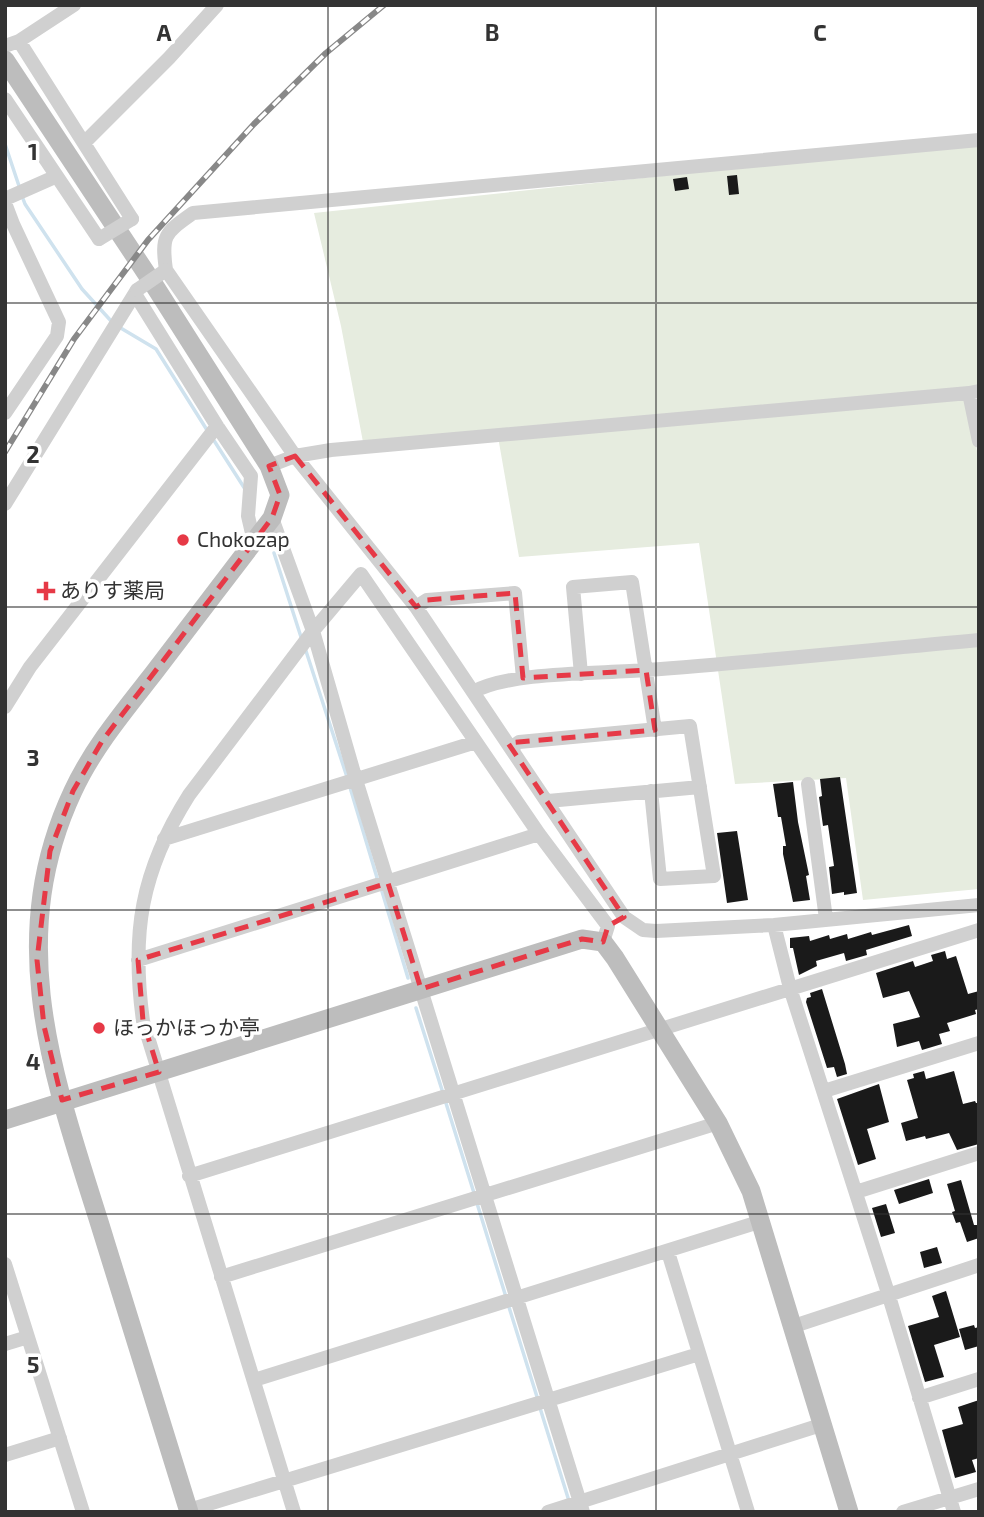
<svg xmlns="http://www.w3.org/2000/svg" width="984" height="1517" font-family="'Exo 2','Noto Sans JP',sans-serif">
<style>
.green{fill:#e6ecdf}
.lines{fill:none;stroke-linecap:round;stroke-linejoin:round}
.stream{stroke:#cfe2ee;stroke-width:3.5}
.building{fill:#1a1a1a}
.street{stroke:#d0d0d0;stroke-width:14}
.secondary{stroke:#bdbdbd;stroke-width:19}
.rail-casing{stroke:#888;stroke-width:6}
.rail{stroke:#fff;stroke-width:3.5;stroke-dasharray:10;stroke-linecap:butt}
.street-bridge{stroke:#d0d0d0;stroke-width:14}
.marked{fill:none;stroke:#e63946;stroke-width:5;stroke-dasharray:14 9;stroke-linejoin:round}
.grid{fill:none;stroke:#333;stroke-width:2;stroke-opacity:0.55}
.poi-dot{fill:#e63946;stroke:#fff;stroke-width:2.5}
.labels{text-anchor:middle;stroke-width:7;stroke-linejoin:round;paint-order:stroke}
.poi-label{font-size:21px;fill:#333;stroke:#fff;text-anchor:start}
.grid-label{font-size:23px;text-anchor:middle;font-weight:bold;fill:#333;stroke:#fff;stroke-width:7;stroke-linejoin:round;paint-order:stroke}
</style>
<rect width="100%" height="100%" fill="#fff"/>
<path class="green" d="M979 145V387L967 391 979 463V889L863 900 846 778 735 784 699 543 519 557 497 431 363 442 341 326 314 213 671 175Z"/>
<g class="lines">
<path class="stream" d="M5 144 20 189
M22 196 25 204 82 289 112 322
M119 327 156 349 207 430
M213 439 245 489
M274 553 301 637
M305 648 347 777
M349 784 378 881
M381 888 408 978
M416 1008 443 1093
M445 1100 474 1193
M476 1200 506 1297
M508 1304 538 1400
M540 1408 569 1501"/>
</g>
<path class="building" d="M737 175 739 194 729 195 727 176Z
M687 177 689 189 675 191 673 179Z
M840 777 857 893 844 895V892L832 894 829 867 834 866 828 825 823 826 819 797 822 796 820 779Z
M793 782 798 822 809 875 806 876 810 900 793 902 783 854V846H786L781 817H778L773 784Z
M737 831 748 900 727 903 717 833Z
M909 925 912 936 866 950 867 955 846 961 844 953 816 961 817 966 799 975 793 948H790V938L809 936 810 941 829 935 830 939 847 934 848 939 871 932 872 935Z
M945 951 947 959 956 956 968 994 979 991V1009L975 1010 976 1014 947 1023 950 1031 939 1034 942 1044 922 1050 919 1041 897 1047 893 1024 920 1017 909 991 883 998 876 973 913 961 915 967 933 961 931 955Z
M822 989 845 1064 847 1074 837 1077 834 1067 827 1068 806 1002 807 998 811 997 810 993Z
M924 1071 926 1079 954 1071 963 1104 975 1101 976 1103H979V1144L957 1150 949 1133 926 1139 925 1136 906 1141 901 1123 918 1118 907 1080 914 1078 913 1074Z
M879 1084 889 1122 867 1129 876 1159 858 1165 837 1099Z
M929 1179 933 1193 899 1204 894 1190Z
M961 1180 974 1225H977L979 1232V1238L967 1242 960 1222 956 1223 952 1212 955 1211 947 1184Z
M886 1204 895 1233 881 1237 872 1208Z
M937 1247 942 1263 924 1268 920 1252Z
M946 1291 960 1337 934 1345 944 1377 925 1382 908 1326 939 1317 932 1296Z
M974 1325 975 1328 979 1327V1346L965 1350 959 1329Z
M979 1400V1458L972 1460 976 1472 955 1478 942 1430 963 1424 958 1407Z"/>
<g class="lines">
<path class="street" d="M19 41 132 219
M5 46 19 41 74 5
M5 99 99 239
M979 140 193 213C165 233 161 235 166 270L295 456 416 607 624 917 643 930 656 931 774 925 979 905
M85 142 169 58 217 5
M5 199 57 176
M5 203 13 224 59 322 57 336 5 413
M135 294 217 426 251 476 248 516 254 542
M969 393 979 441
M269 466 295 456 331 450 969 393 979 391
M5 504 137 290
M272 518 313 631 356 780 583 1512
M416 607 427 600 515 593 523 678
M581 674 573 587 632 582 655 730
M473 692C511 671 600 674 646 670 757 662 868 650 979 640
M5 707 30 667 217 426
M511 748 519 742 690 726 714 876 660 879 651 791
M808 784 826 919
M548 801 700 787
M164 839 476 742
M774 925 790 988 888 1293 954 1512
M138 960 539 834
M824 1091 979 1043
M189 1176 979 930
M856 1192 979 1153
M668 1252 748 1512
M5 1264 83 1512
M221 1277 718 1123
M794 1326 979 1265
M5 1344 28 1337
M254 1380 762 1221
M919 1398 979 1379
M5 1455 60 1438
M189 1510 699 1354
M294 1512 143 1021C131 933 141 871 189 795L313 631 361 574 539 834 608 926 603 942
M548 1512 824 1424
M903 1512 979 1489"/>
<path class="secondary" d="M5 60 156 288 269 466 280 495 272 518C232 570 193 622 153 674 124 711 93 748 73 791 0 947 58 1088 105 1241 133 1331 161 1421 189 1512
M5 1120 582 939 603 942 615 958 718 1123 751 1191 849 1512"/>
<g class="rail-casing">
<path id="rail" d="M5 452 74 339 148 240 254 124 326 53 384 5"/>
</g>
<use href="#rail" class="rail"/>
<path class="street-bridge" d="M99 239 132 219
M137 290 166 270"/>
</g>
<path class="marked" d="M295 456 416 607 427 600 515 593 523 678 646 670 655 730 508 743 624 917 608 926 603 942 582 939 421 989 388 883 138 960 143 1021 159 1072 62 1100 44 1026 37 960 50 851 73 791 102 741 272 518 280 495 269 466Z"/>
<path class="grid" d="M328 5V1512M656 5V1512M5 303H979M5 607H979M5 910H979M5 1214H979"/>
<g class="poi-dot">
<circle cx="183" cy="540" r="7"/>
<path d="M42.5 580.5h7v7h7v7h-7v7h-7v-7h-7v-7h7z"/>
<circle cx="99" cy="1028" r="7"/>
</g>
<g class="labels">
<g class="poi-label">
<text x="197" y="547">Chokozap</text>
<text x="60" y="598">ありす薬局</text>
<text x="113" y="1035">ほっかほっか亭</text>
</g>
</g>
<g class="grid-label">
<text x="164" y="41">A</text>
<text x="492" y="41">B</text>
<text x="820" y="41">C</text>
<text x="33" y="160">1</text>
<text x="33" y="463">2</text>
<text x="33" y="766">3</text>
<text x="33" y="1070">4</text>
<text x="33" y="1373">5</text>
</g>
<rect width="984" height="1517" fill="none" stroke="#333333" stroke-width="14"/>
</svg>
